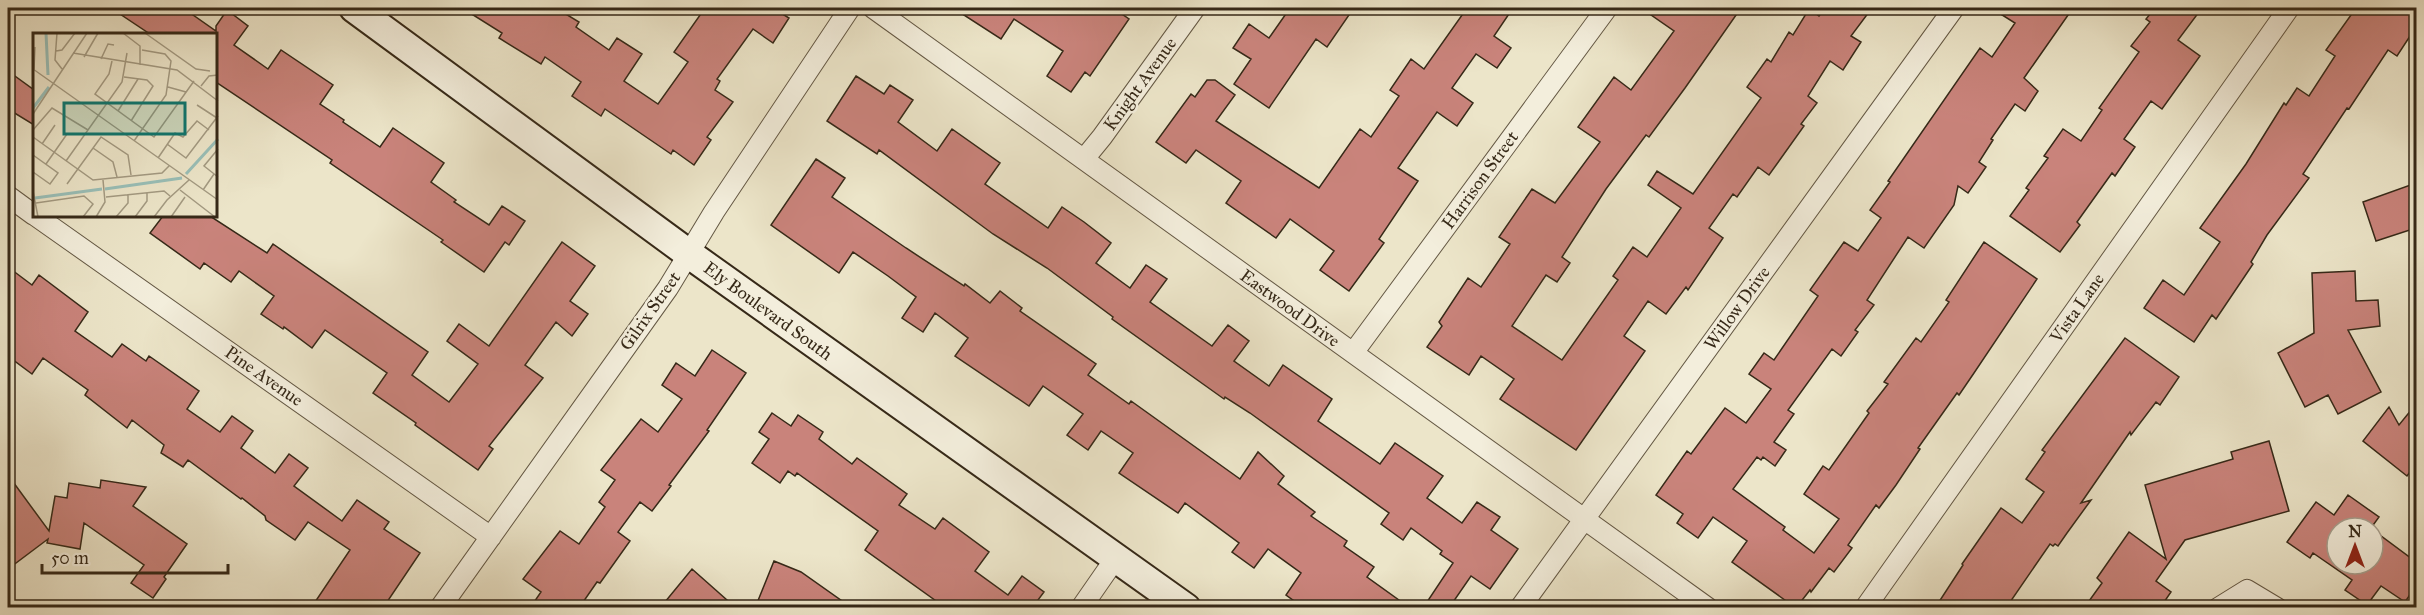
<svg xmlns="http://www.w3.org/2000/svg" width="2424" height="615" font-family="'IM FELL Great Primer',serif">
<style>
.building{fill:#c9837b;stroke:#362918;stroke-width:1.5}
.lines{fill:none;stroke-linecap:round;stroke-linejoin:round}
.minor-casing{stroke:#645844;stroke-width:22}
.secondary-casing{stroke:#362918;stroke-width:32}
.minor{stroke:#f3eedc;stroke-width:20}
.secondary{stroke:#f3eedc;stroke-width:28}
.labels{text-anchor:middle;stroke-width:5;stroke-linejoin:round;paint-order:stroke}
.street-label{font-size:18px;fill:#362918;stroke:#f3eedc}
.inset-river{fill:none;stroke:#99bfb8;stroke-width:3}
.inset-road{fill:none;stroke:#a39a82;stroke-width:1.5}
.view{fill:#0f766e;fill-opacity:0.15;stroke:#0f766e;stroke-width:3}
.inset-edge{fill:none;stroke:#362918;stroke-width:3}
</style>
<rect width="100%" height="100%" fill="#ece5c9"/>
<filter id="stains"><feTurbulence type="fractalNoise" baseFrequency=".00333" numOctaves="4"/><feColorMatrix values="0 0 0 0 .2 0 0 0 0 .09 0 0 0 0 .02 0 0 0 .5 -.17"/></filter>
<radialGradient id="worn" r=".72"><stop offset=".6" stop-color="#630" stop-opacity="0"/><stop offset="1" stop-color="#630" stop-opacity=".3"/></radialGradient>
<path class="building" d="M111 8H183L216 31V26L227 10 248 26 234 45 268 69 281 50 333 85 320 104 344 120 343 122 380 147 393 128 444 163 431 182 456 200 454 202 489 225 502 206 525 221 509 245 505 242 484 272 441 242 443 240 330 163 332 160 216 82V34H150Z
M462 8H556L579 22 576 27 609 50 617 38 642 54 624 81 658 104 688 62 674 52 705 8H773L789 18 773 43 753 29 717 79 720 81 715 90 733 102 707 137 711 140 694 165 673 150 671 154 605 109 601 116 572 96 581 82 545 57 541 64 499 38 502 33Z
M953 8H1113L1129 19 1090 76 1085 72 1071 92 1047 76 1063 51 1014 19 1001 39Z
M1290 8H1339L1349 15 1327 47 1316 39 1269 108 1234 84 1251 59 1233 48 1249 24 1269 38Z
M1467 8H1513L1494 36 1511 48 1497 68 1476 54 1452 88 1473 103 1457 126 1437 112 1398 168 1418 181 1379 239 1384 243 1349 291 1320 270 1334 251 1290 219 1276 238 1226 203 1241 181 1196 150 1186 163 1156 142 1191 94 1195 97 1207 80H1215L1235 95 1216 121 1319 188 1360 129 1371 137 1399 96 1390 90 1411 59 1424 69Z
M1641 8H1741L1685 88 1649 137 1646 135 1606 189 1562 257 1570 263 1557 282 1546 275 1512 326 1562 360 1618 280 1613 276 1633 247 1647 257 1681 208 1648 185 1657 171 1693 194 1761 98 1747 87 1767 59 1771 62 1789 32 1793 35 1809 9 1819 16 1825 8H1872L1851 36 1861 42 1843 70 1830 61 1808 96 1817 103 1801 124 1804 126 1769 175 1758 167 1737 197 1733 194 1709 228 1723 238 1688 290 1686 287 1666 314 1648 301 1624 336 1645 351 1576 450 1500 399 1514 379 1481 356 1469 375 1427 347 1442 326 1439 322 1468 278 1481 287 1510 244 1499 237 1532 189 1555 203 1600 142 1578 127 1614 77 1631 90 1674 31Z
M1991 8H2073L2024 78 2038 91 2025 111 2015 104 1991 139 1993 140 1979 162 1986 167 1968 193 1958 186 1954 205 1924 248 1908 237 1867 300 1874 305 1855 330 1858 332 1841 356 1832 349 1788 410 1794 414 1774 442 1786 450 1775 466 1763 457 1761 460 1757 457 1733 489 1785 527 1783 530 1814 553 1839 519 1804 494 1823 466 1829 470 1869 413 1867 411 1888 384 1884 382 1916 338 1921 342 1949 302 1946 300 1984 242 2037 279 1974 373 1959 395 1957 393 1918 448 1920 449 1896 485 1879 508 1876 505 1848 545 1852 548 1834 572 1829 568 1811 592 1810 590 1796 608 1732 562 1747 541 1713 517 1698 538 1677 523 1683 514 1656 495 1687 451 1691 454 1725 408 1746 423 1771 389 1749 374 1764 353 1774 360 1818 296 1810 290 1844 242 1858 251 1881 218 1870 210 1890 182 1888 181 1980 48 1992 57 2015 23Z
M2155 8H2202L2178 40 2200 56 2162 109 2151 101 2124 139 2135 147 2115 176 2112 173 2077 222 2080 225 2060 252 2010 216 2029 190 2026 188 2048 158 2044 156 2063 129 2081 141 2102 110 2099 108 2139 52 2131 46 2150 22 2146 19Z
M2356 8H2416V27L2397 56 2388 50 2349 109 2347 108 2303 174 2309 178 2267 235 2251 262 2253 264 2216 319 2212 315 2194 342 2144 308 2163 280 2184 295 2220 242 2200 228 2246 164 2284 103 2286 105 2297 88 2309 96 2335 56 2326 50Z
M8 71 34 90V125L8 109Z
M856 76 884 94 890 85 913 100 898 122 937 151 952 129 1000 163 985 184 1048 228 1062 207 1084 222 1111 243 1096 263 1130 288 1146 265 1167 279 1150 302 1212 346 1228 325 1249 341 1234 361 1269 386 1283 365 1332 399 1318 421 1380 464 1395 443 1443 476 1427 498 1462 523 1477 502 1500 517 1491 530 1518 549 1490 589 1471 576 1449 608H1423L1453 563 1440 554 1442 551 1411 528 1403 540 1381 524 1389 513 1250 413 1225 397 1224 399 1112 319 1113 317 1047 268 993 234 879 150 877 154 827 121Z
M816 159 845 178 832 197 906 248 964 286 965 284 990 303 1000 291 1022 308 1020 311 1096 364 1088 375 1129 404 1131 401 1240 479 1258 452 1284 476 1278 484 1315 512 1311 516 1347 541 1344 546 1374 567 1367 577 1410 608H1304L1286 595 1301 573 1268 549 1254 568 1232 552 1239 543 1185 503 1178 513 1119 473 1133 453 1101 431 1088 450 1067 435 1083 414 1043 386 1029 406 955 356 968 338 935 313 923 332 902 318 916 297 888 276 853 252 839 273 771 225Z
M2416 183V228L2376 241 2363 202Z
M163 216H210L267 253 273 244 428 352 412 375 449 402 478 364 447 341 459 324 489 346 562 242 595 266 570 301 588 314 572 336 556 322 525 365 543 378 489 446 493 449 478 470 415 425 416 423 373 393 387 373 325 330 312 348 284 327 283 329 261 314 274 296 239 271 231 282 204 263 200 269 150 233Z
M8 267 32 285 39 275 88 312 75 331 112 357 122 344 146 361 149 356 199 391 187 409 220 432 232 416 253 431 241 448 275 473 289 454 308 468 294 486 342 521 357 500 389 522 384 529 420 553 383 608H311L350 550 308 522 295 540 266 520 265 516 242 498 241 499 188 460 183 467 161 453 164 445 132 420 127 428 85 395 88 390 43 358 32 374 8 356Z
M2355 271 2356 301 2378 300 2380 326 2348 330 2381 392 2338 414 2328 395 2305 407 2278 353 2314 333 2312 273Z
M2125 338 2179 377 2160 405 2156 402 2131 435 2130 432 2081 503 2091 500 2067 533 2058 546 2055 544 2053 546 2050 544 2006 608H1935L1963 565 1962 564 2001 508 2022 523 2044 492 2026 479 2045 452 2042 450Z
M712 350 746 373 707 430 709 431 669 485 671 486 652 511 640 502 618 532 630 541 600 583 597 582 579 608H530L541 592 523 579 560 531 579 544 605 507 599 502 615 480 601 470 641 419 658 432 682 399 662 385 676 363 695 376Z
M2416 404V464L2407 476 2363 441 2389 407 2399 425Z
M772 413 791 426 798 415 823 432 819 439 852 464 857 458 907 494 899 505 935 529 943 518 989 552 975 571 1008 595 1022 576 1044 592 1032 608H946L865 550 878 531 797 473 795 476 788 471 780 483 752 463 769 439 759 432Z
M2269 441 2289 511 2185 540 2156 581 2171 592 2160 608H2084L2102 583 2097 578 2129 532 2166 559 2145 485 2233 459 2231 452Z
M8 475 49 531 55 496 67 498 69 483 100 488 101 480 146 487 133 506 187 544 164 577 166 579 153 598 131 583 144 565 84 523 80 549 47 543 48 539 8 569Z
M2348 495 2379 517 2371 528H2337V564H2373V530L2416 562V586L2405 602 2381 586 2367 605 2345 590 2352 580 2313 553 2310 558 2287 542 2316 502 2334 515Z
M774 561 801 572 852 608H755Z
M692 569 736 608H660Z"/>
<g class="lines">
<g class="minor-casing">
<path id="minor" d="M873 8 1708 608
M1084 159 1102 137 1195 8
M8 196 34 215
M36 216 491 537
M1353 353 1607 8
M440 608 668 288 714 212 850 8
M1081 608 1115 559
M1520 608 1954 8
M1865 608 2289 8
M2218 608 2247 590 2277 608"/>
</g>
<g class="secondary-casing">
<path id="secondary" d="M354 8 689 254 1186 608"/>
</g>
<use href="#minor" class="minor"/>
<use href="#secondary" class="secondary"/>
</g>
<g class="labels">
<g class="street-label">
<text transform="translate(1140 84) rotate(-54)" y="6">Knight Avenue</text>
<text transform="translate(1480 180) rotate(-54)" y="6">Harrison Street</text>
<text transform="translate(1290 308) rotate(36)" y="6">Eastwood Drive</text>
<text transform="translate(1737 308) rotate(-54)" y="6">Willow Drive</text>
<text transform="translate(2077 308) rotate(-55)" y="6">Vista Lane</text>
<text transform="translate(650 311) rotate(-55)" y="6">Gilrix Street</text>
<text transform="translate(768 311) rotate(36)" y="6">Ely Boulevard South</text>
<text transform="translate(264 376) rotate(35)" y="6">Pine Avenue</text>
</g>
</g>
<g transform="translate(33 33)">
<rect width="184" height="184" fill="#ece5c9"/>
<path class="inset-river" d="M13 0 15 42M0 75 16 54M153 141 185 106M72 156 149 145M2 165 69 156"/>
<path class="inset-road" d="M24 0 22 27 29 36M90 0 107 13V32M112 0 163 36 177 38M23 18 29 17 42 0M40 20 144 37 185 68M51 24 65 0M68 26 75 11 81 12M79 28 76 41 62 61 121 104 161 48M0 36 185 167M1 36 2 14M91 44 114 47 120 53 98 88M168 53 176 43 185 42M135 54 153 59M164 72 184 85M85 78 105 46M0 81 54 0M0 97 19 75 55 97M0 104 60 147 129 140 136 133M101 108 133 62 138 28 132 21 109 17M9 111 22 92M134 111 153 125 185 83M60 115 80 129 84 144M185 116 171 133 185 144M0 122 25 140 17 151 0 139M125 125 142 100 150 104 164 88 176 97M33 128 89 49 94 20M13 131 34 101M34 151 68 104 95 122 98 142M147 157 182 184M170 157 181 141M0 158 5 184M73 164 131 158 137 163M3 170 51 163 60 171 50 184M63 184 72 169 70 147M83 184 95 170V161M102 184 114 168V160M121 184 134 167 156 147M138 184 152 164"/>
<path class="view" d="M31 70H152V101H31Z"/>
<rect width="184" height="184" class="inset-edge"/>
</g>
<rect width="2424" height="615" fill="none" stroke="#ece5c9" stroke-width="30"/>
<rect x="9" y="9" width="2406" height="597" fill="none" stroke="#362918" stroke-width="3"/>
<rect x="15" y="15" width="2394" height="585" fill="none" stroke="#362918" stroke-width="1.5"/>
<g transform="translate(2355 546)"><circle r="28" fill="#f3eedc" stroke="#a79f8e" stroke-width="1.5"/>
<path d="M0-4.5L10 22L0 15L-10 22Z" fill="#8f2418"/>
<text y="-9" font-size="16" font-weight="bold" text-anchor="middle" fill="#362918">N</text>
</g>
<path d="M42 564v9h186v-9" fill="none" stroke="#362918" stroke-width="3"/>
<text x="51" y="564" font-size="18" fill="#362918" stroke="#f3eedc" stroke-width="4.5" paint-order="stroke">50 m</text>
<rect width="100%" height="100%" filter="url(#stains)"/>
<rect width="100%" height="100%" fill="url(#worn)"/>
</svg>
